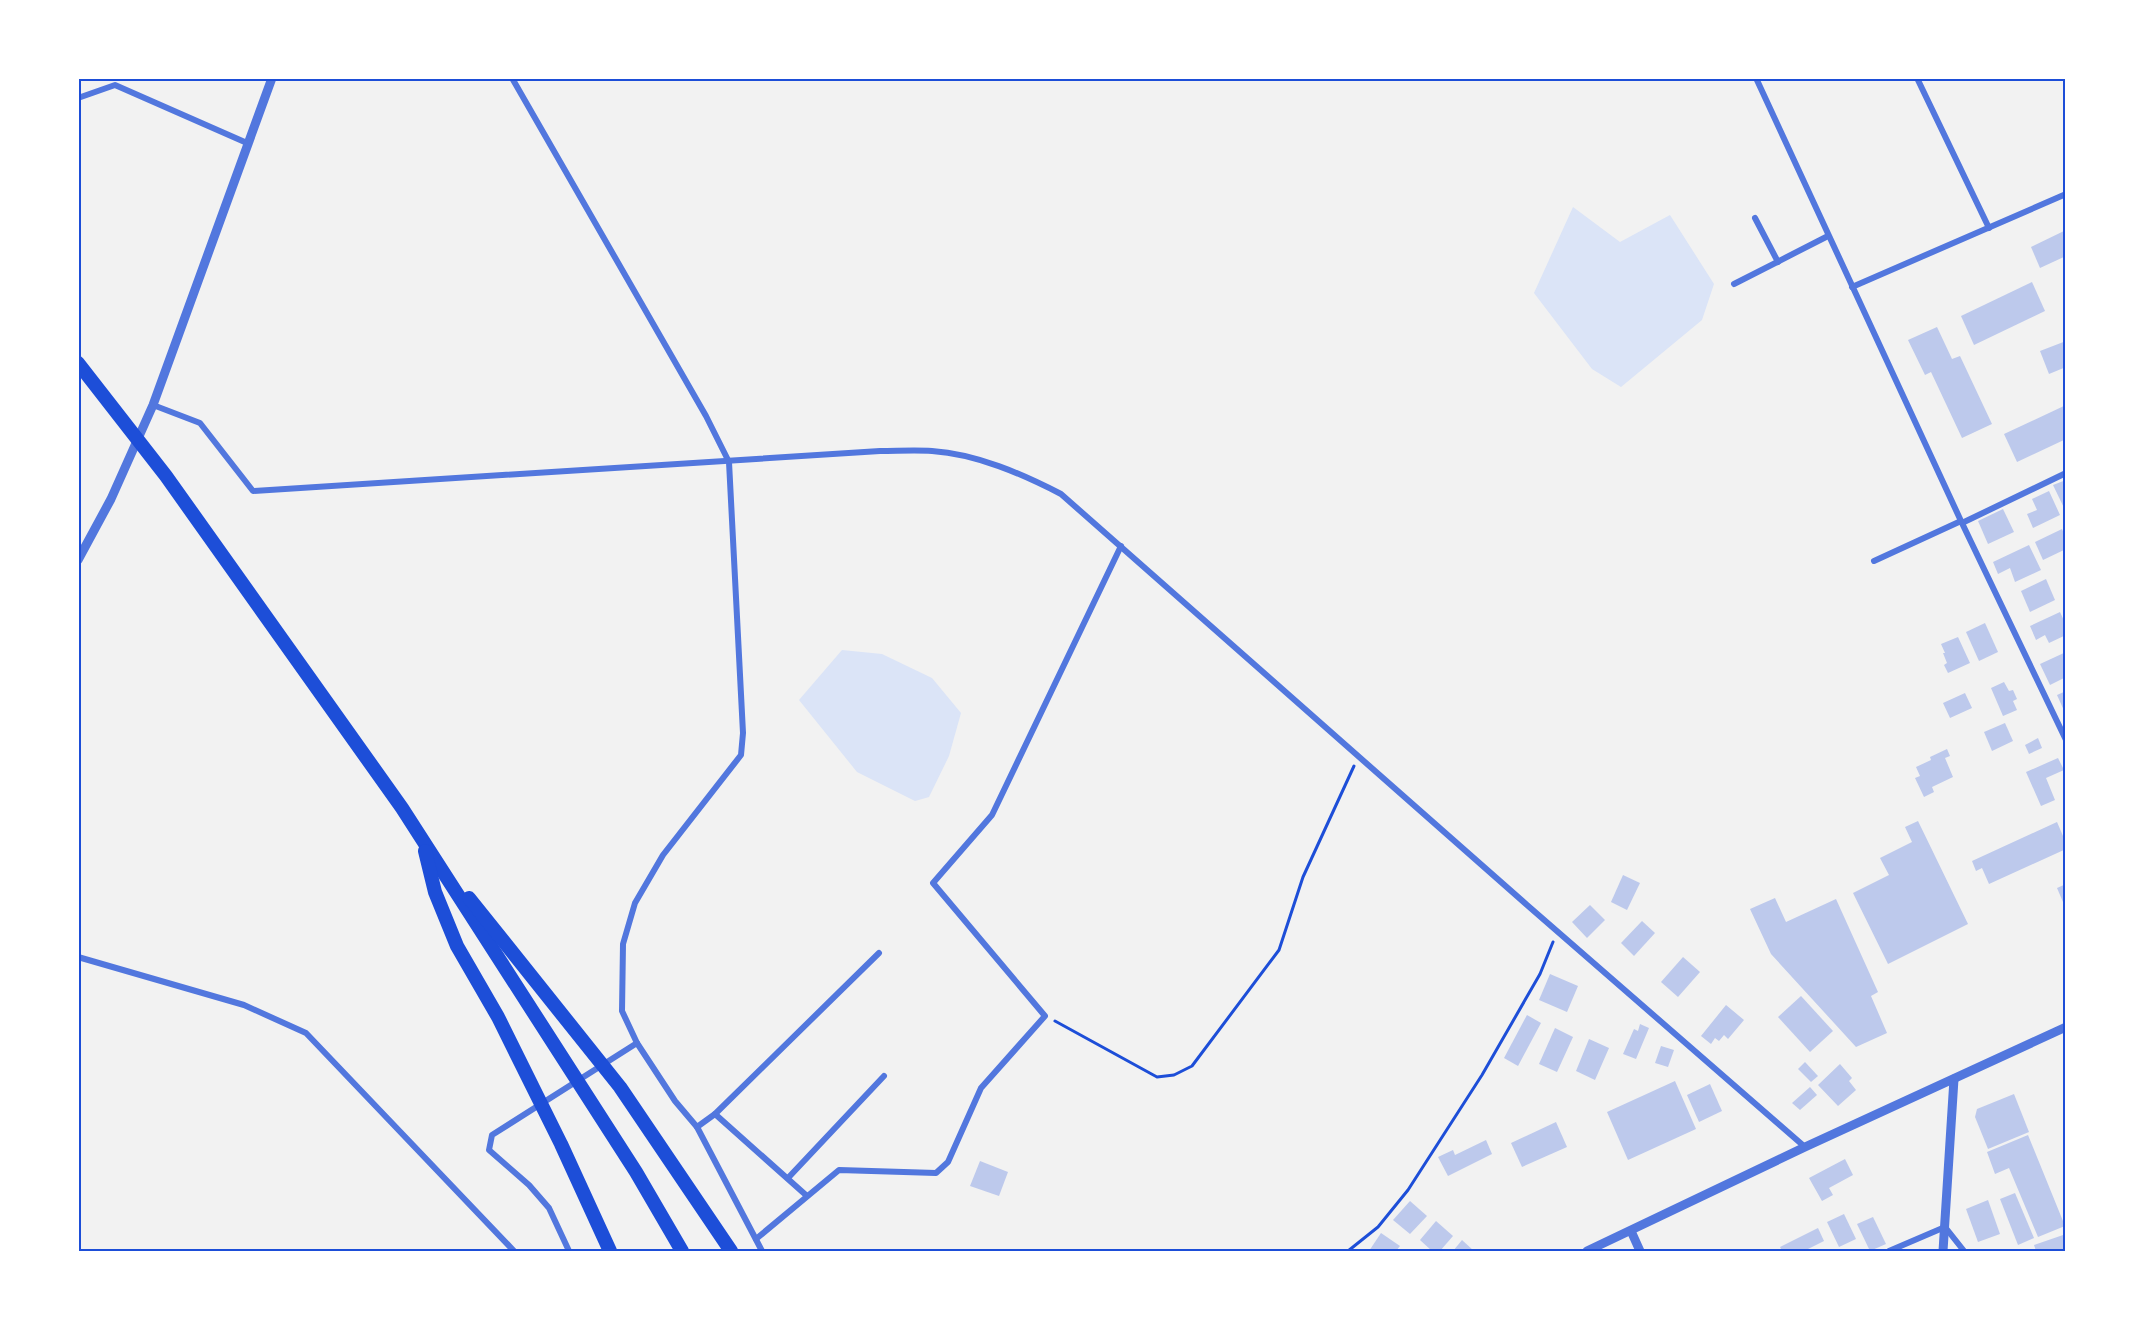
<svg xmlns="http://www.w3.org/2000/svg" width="2144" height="1329" viewBox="0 0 2144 1329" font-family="Poppins,sans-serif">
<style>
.green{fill:#dbe4f7}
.building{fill:#bdc9ec}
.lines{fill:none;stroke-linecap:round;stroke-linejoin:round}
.path{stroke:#1d4ed8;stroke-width:3}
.minor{stroke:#5277de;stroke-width:6}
.tertiary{stroke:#5277de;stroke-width:9}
.motorway{stroke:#1d4ed8;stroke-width:14}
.neatline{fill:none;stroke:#1d4ed8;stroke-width:2}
</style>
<rect width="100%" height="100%" fill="#f2f2f2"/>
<g class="green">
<path d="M1573,207l47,35 50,-27 44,69 -12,36 -81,67 -29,-18 -58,-76z"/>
<path d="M842,650l40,4 50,24 29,35 -12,43 -20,41 -14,4 -58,-29 -58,-72z"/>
</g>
<g class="building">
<path d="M2066,230v26l-26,12 -9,-21z"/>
<path d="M2032,282l13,29 -71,34 -13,-29z"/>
<path d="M1937,327l15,32 8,-3 32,68 -30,14 -31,-66 -6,3 -17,-35z"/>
<path d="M2066,341v26l-17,7 -9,-23z"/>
<path d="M2066,405v34l-49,23 -13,-28z"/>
<path d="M2066,480v32l-13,-27z"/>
<path d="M2049,491l11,24 -27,13 -6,-14 10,-4 -5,-11z"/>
<path d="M2003,509l11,23 -26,12 -10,-23z"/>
<path d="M2062,529l4,9v11l-23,11 -8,-18z"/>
<path d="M2029,545l12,25 -26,12 -5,-14 -12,6 -5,-12z"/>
<path d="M2046,579l9,21 -25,12 -9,-21z"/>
<path d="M2060,612l6,13v10l-17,8 -4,-8 -9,5 -6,-14z"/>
<path d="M1985,623l13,29 -19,9 -13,-29z"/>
<path d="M1958,637l12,26 -22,10 -4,-8 3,-2 -4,-10h2l-4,-9z"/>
<path d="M2066,652v25l-16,8 -10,-21z"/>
<path d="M2004,682l5,9 4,-1 4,9 -4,2 4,9 -14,6 -12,-28z"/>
<path d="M2066,691v24l-9,-20z"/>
<path d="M1965,693l7,15 -22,10 -7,-15z"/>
<path d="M2005,723l8,18 -21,10 -8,-19z"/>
<path d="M2038,738l4,10 -13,6 -4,-9z"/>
<path d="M1947,749l3,7 -5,2 8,19 -21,10 2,5 -10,5 -9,-19 5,-2 -4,-9 15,-7 -1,-3z"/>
<path d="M2058,758l6,12 -18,8 9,22 -14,6 -15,-34z"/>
<path d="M1918,821l50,103 -80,40 -35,-71 36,-18 -9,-17 32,-16 -7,-15z"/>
<path d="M2057,822l9,21v6l-77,35 -7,-16 -6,3 -4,-10z"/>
<path d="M1623,875l17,8 -13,27 -16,-8z"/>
<path d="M2066,884v25l-9,-21z"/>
<path d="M1775,898l11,24 50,-23 42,93 -7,4 16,37 -31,14 -85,-93 -21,-45z"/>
<path d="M1590,905l15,15 -18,18 -15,-16z"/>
<path d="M1642,921l13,12 -21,23 -13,-13z"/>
<path d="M1683,957l17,15 -22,25 -17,-15z"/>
<path d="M1550,974l28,12 -11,26 -28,-12z"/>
<path d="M1801,996l32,35 -23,21 -32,-35z"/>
<path d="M1726,1005l18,15 -16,19 -4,-4 -5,6 -4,-3 -4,6 -10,-8z"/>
<path d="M1527,1015l14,8 -23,43 -14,-8z"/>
<path d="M1640,1024l9,4 -13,31 -13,-5 11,-25 4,2z"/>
<path d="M1555,1028l18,9 -16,35 -18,-8z"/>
<path d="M1589,1039l20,9 -14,32 -19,-9z"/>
<path d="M1661,1046l13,4 -6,17 -13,-4z"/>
<path d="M1805,1062l13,14 -7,6 -13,-13z"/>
<path d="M1840,1064l12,14 -3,3 7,9 -18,16 -20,-21z"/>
<path d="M1675,1081l21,48 -68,31 -21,-48z"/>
<path d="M1710,1084l12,27 -23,11 -12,-27z"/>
<path d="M1810,1087l7,8 -17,15 -8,-7z"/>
<path d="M2014,1094l15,38 -41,17 -13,-32 2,-8z"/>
<path d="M1556,1122l11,25 -45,20 -11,-24z"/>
<path d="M2028,1135l37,91 -27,11 -29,-69 -14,6 -8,-22z"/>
<path d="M1486,1140l6,14 -44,22 -10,-19 15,-7 2,5z"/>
<path d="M1845,1159l8,16 -24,13 4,7 -11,6 -13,-23z"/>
<path d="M980,1161l28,11 -9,24 -29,-10z"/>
<path d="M2015,1193l19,45 -16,7 -18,-46z"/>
<path d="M1988,1200l12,34 -22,8 -12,-33z"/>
<path d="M1410,1201l17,15 -17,18 -17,-14z"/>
<path d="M1844,1214l12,25 -17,8 -12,-25z"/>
<path d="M1873,1217l13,27 -16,7 -13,-27z"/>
<path d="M1436,1221l17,15 -13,15h-8l-12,-11z"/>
<path d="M1818,1228l6,13 -20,10h-22l-2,-4z"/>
<path d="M1381,1233l19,13 -4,5h-27z"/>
<path d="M2066,1234v14l-10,3h-20l-2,-6z"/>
<path d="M1462,1240l12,11h-21z"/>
</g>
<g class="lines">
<g class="path">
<path d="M1055,1021l102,56 17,-2 18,-9 87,-116 24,-73 51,-111"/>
<path d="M1348,1251l30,-24 30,-37 74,-115 58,-101 13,-32"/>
</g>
<g class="minor">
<path d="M512,78l194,338 23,46 14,271 -2,22 -78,100 -28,48 -12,41 -1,67 15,32 38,58 22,26 18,-13 92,82"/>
<path d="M1756,78l205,443 105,219"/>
<path d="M1917,78l72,150"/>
<path d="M78,98l37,-13 132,58"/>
<path d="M1755,218l23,44"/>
<path d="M1734,284l94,-48"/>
<path d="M1852,287l214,-93"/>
<path d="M153,405l47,18 53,68 627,-40c17,0 35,-1 52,0 45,3 90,23 129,43l466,411 278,242"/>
<path d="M1962,523l104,-50"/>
<path d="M1874,561l87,-40"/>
<path d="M78,957l166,48 62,28 208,218"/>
<path d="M715,1114l164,-161"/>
<path d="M697,1127l65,124"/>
<path d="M788,1178l96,-102"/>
<path d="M756,1239l83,-69 97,3 12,-11 33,-74 64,-72 -112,-133 59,-68 129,-269"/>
<path d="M569,1251l-20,-43 -20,-23 -40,-35 3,-15 145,-92"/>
<path d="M1889,1251l56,-24 19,24"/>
</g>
<g class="tertiary">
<path d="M78,560l33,-61 42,-94 119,-327"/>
<path d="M1631,1231l9,20"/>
<path d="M1587,1251l218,-104 261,-120"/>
<path d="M1943,1251l11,-172"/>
</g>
<g class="motorway">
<path d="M78,363l88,113 236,332 234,364 46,79"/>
<path d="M425,851l10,41 22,54 41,71 63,127 49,107"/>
<path d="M469,898l151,189 111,164"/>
</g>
</g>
<rect width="2144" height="1329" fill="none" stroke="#ffffff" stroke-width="159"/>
<rect x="80" y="80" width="1984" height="1170" class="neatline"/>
</svg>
